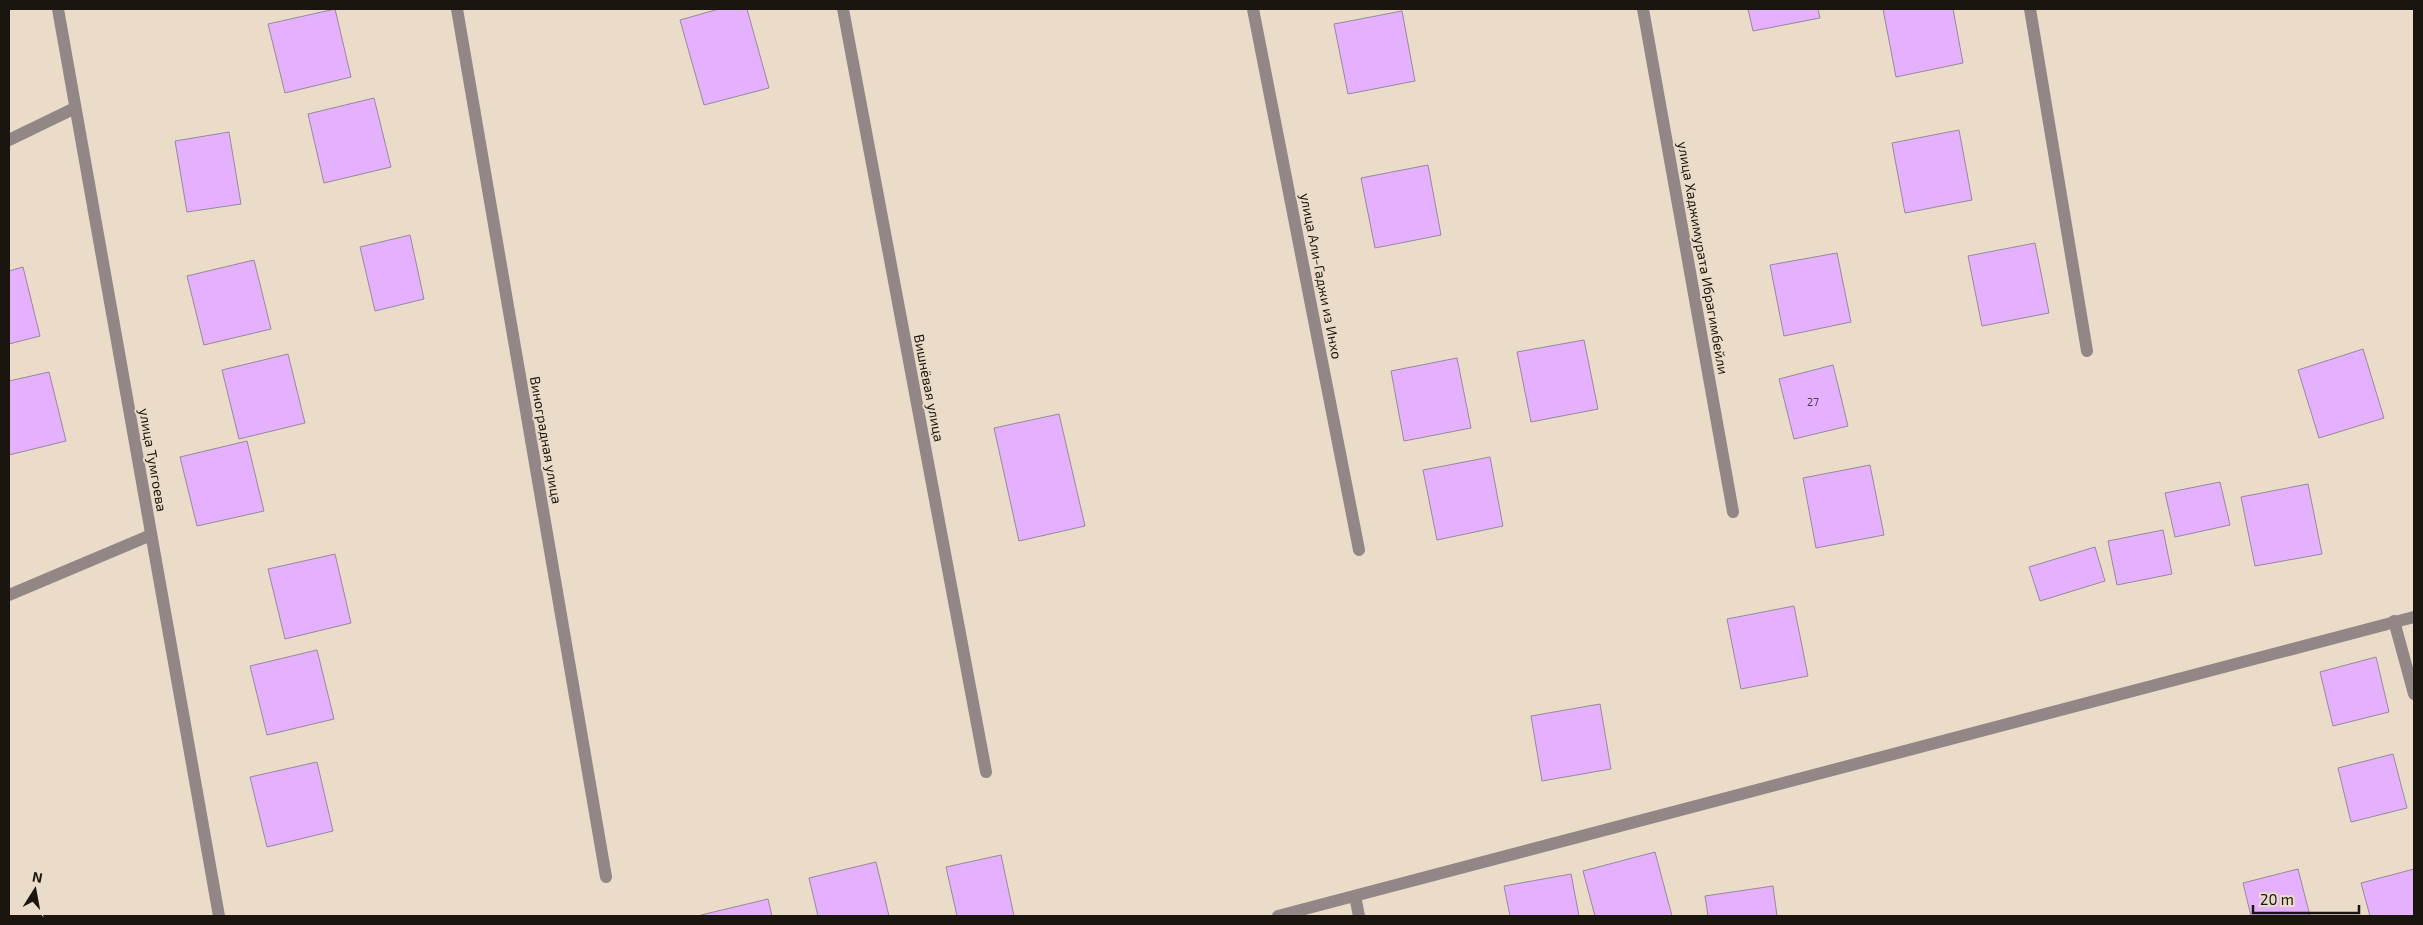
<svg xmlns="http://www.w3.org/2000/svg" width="2423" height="925" viewBox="0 0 2423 925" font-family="'Exo 2',sans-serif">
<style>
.building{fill:#e5b1fe;stroke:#95899c}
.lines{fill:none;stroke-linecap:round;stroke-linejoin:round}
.service{stroke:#928687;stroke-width:12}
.minor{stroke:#928687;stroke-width:12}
.labels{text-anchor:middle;stroke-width:4;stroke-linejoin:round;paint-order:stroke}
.number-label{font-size:11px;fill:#4d3c4a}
.street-label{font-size:14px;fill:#1a150e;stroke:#eadcc9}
</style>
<rect width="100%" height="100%" fill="#eadcc9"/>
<g class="building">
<path d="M335,9l16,68 -66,16 -17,-69z"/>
<path d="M719,9h28l22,79 -65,17 -24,-85z"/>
<path d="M1748,9h70l2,9 -67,13z"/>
<path d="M1883,9h70l10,54 -67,14z"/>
<path d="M1402,11l13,70 -67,13 -14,-70z"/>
<path d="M374,98l17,69 -67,16 -16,-69z"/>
<path d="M1959,130l13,70 -67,13 -13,-70z"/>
<path d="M229,132l12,72 -54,8 -12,-71z"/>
<path d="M1428,165l13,70 -66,13 -14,-70z"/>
<path d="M410,235l14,64 -49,12 -15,-64z"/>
<path d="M2035,243l14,70 -67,13 -14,-70z"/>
<path d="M1837,253l14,69 -67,14 -14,-71z"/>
<path d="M254,260l17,69 -67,16 -17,-69z"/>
<path d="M23,267l17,69 -31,8v-73z"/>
<path d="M1584,340l14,69 -67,13 -14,-70z"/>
<path d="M2363,349l21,69 -65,20 -21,-68z"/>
<path d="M288,354l17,69 -66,16 -17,-69z"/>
<path d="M1457,358l14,70 -67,13 -13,-70z"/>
<path d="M1833,365l15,61 -54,13 -15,-60z"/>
<path d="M49,372l17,69 -57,14v-74z"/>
<path d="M1059,414l26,112 -66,15 -25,-113z"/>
<path d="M247,441l17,70 -67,15 -17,-69z"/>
<path d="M1490,457l13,69 -66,14 -14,-70z"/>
<path d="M1870,465l14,70 -68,13 -13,-70z"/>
<path d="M2220,482l10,43 -55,12 -10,-44z"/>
<path d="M2308,484l14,70 -67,12 -14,-69z"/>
<path d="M2163,530l9,44 -55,11 -9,-44z"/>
<path d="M2095,547l10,34 -65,20 -11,-34z"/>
<path d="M335,554l16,69 -66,16 -17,-70z"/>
<path d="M1794,606l14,70 -67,13 -14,-70z"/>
<path d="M317,650l17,69 -67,16 -17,-69z"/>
<path d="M2376,657l13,55 -56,14 -13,-54z"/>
<path d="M1600,704l11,65 -69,12 -11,-65z"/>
<path d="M2393,754l14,54 -56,14 -13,-54z"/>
<path d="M317,762l16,69 -66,16 -17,-70z"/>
<path d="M1655,852l17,64h-77l-12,-45z"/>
<path d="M1001,855l13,61h-57l-11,-49z"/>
<path d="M876,862l13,54h-71l-9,-38z"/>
<path d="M2298,869l12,47h-59l-8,-33z"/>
<path d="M2414,869v47h-44l-9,-33z"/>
<path d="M1571,874l8,42h-69l-6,-30z"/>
<path d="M1773,886l4,30h-69l-3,-20z"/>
<path d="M768,899l4,17h-71v-1z"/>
</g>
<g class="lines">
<path class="service" d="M2394,621l20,73"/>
<g class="minor">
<path d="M58,9l161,907"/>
<path d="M457,9l149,868"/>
<path d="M843,9l143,763"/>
<path d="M1253,9l106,541"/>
<path d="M1643,9l90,503"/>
<path d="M2030,9l57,342"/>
<path d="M9,140l66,-32"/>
<path d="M9,595l142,-60"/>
<path d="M1355,896l4,20"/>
<path d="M1278,916l1136,-299"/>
</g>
</g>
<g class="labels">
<g class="number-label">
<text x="1813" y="406">27</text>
</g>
<g class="street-label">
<text transform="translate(1703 258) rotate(80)" y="5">улица Хаджимурата Ибрагимбейли</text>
<text transform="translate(1321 276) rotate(79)" y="5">улица Али-Гаджи из Инхо</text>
<text transform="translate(929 388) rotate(79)" y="5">Вишнёвая улица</text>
<text transform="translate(546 440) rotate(80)" y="5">Виноградная улица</text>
<text transform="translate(153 460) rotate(80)" y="5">улица Тумгоева</text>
</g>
</g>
<rect width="2423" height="925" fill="none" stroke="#1a150e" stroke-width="20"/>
<g transform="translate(35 890) rotate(11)" stroke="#eadcc9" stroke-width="4" paint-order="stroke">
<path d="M0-4L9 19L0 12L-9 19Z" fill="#1a150e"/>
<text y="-8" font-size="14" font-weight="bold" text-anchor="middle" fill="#1a150e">N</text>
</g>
<path d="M2253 905v8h106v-8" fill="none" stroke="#1a150e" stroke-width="2.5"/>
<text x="2260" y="905" font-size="15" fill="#1a150e" stroke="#eadcc9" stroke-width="4" paint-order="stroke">20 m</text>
</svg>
